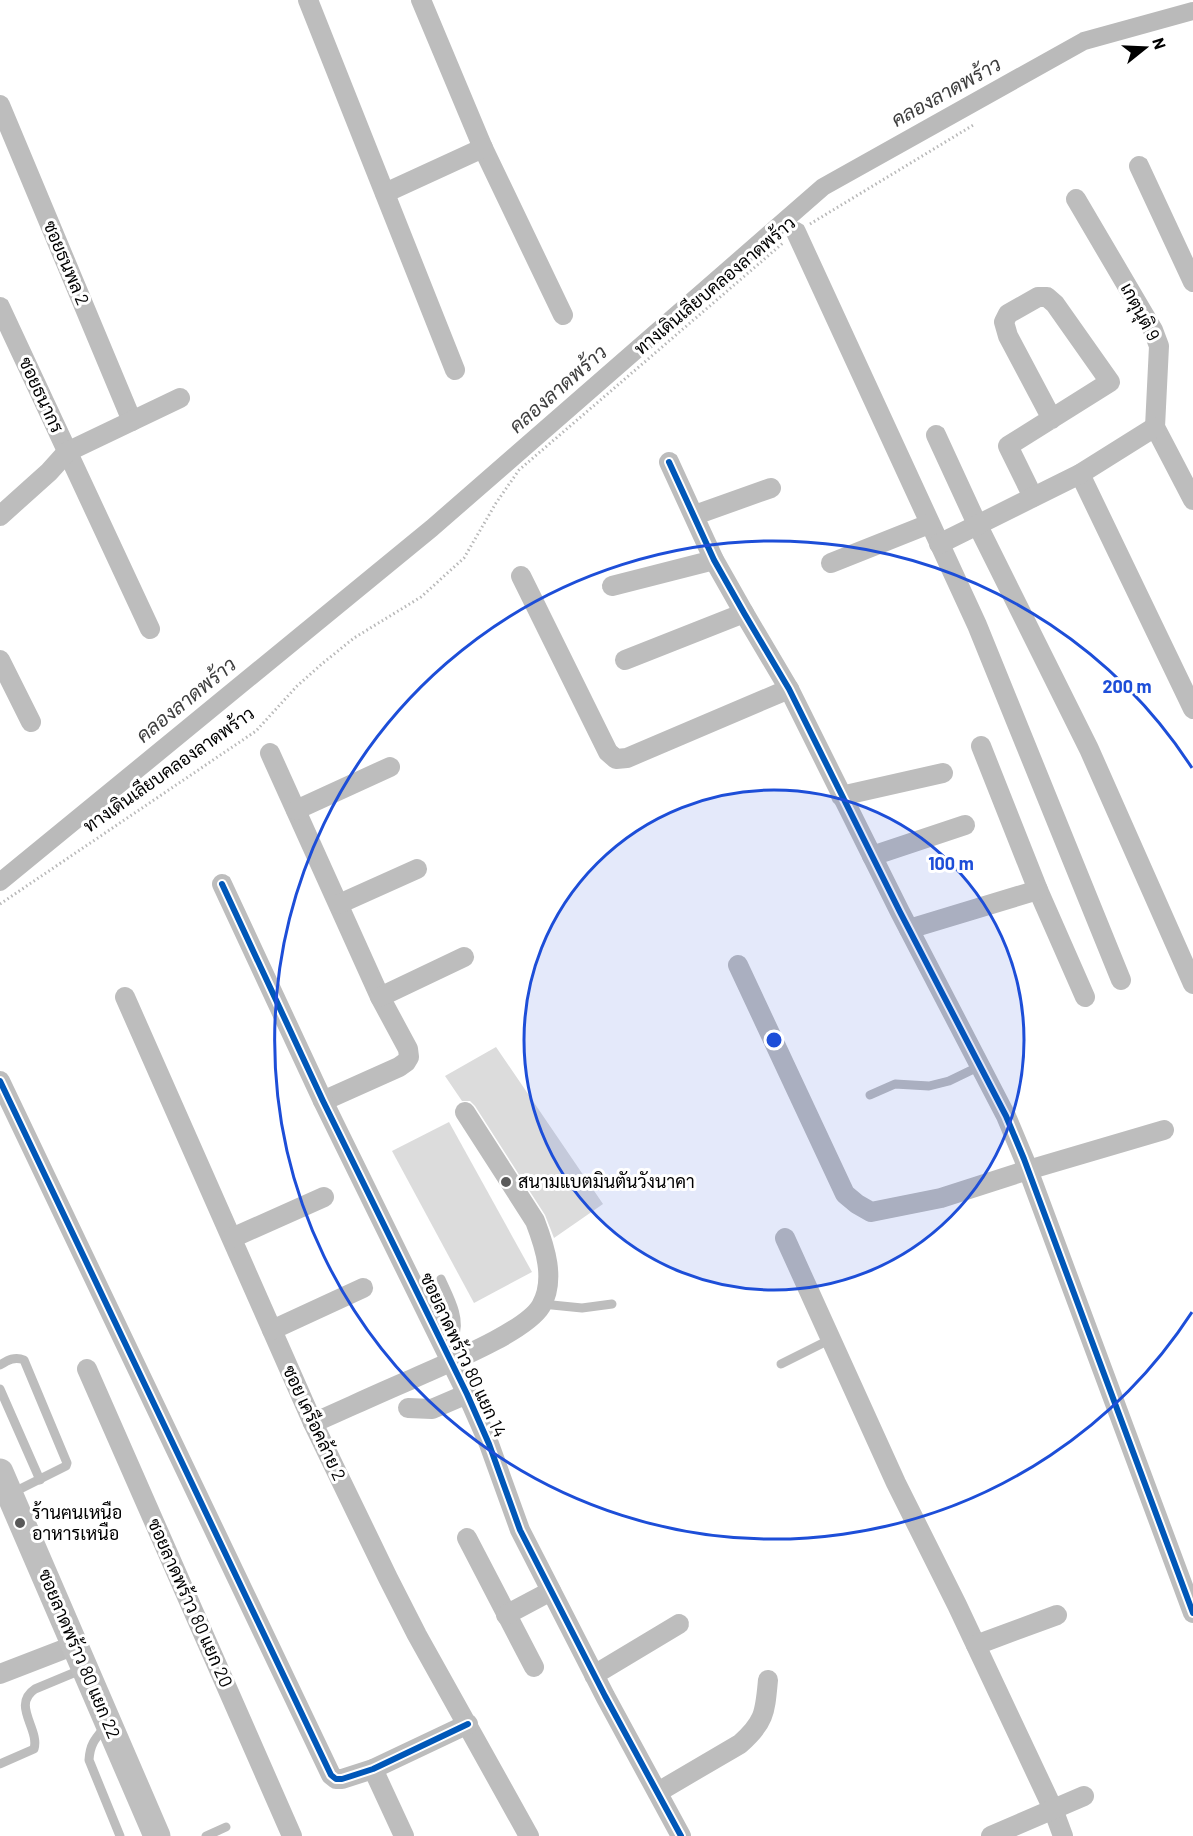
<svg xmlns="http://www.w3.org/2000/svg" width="1193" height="1836" viewBox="0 0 1193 1836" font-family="Barlow,Sarabun,sans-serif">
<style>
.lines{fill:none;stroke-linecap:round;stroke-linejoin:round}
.canal{stroke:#bababa;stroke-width:18}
.building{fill:#dcdcdc}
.path{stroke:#b8b8b8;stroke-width:3;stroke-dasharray:1.5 3;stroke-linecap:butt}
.lane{stroke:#bdbdbd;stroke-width:9}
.street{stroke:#bdbdbd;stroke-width:20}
.secondary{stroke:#bfbfbf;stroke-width:27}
.cycleway-casing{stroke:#fff;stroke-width:10}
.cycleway{stroke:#0057b8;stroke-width:6}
.ring{fill:none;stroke:#1d4ed8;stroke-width:3}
.poi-dot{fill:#595959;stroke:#fff;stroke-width:2}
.labels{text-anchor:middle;stroke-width:6;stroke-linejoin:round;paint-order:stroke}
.street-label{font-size:18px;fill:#000;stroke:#fff}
.poi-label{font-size:18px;fill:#000;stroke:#fff;text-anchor:start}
.water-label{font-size:20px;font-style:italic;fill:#3e3e3e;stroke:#fff}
.centre{fill:#1d4ed8;stroke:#fff;stroke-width:3}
.ring-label{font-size:18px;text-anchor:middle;font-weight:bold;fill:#1d4ed8;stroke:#fff;stroke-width:6;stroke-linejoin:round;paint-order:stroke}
</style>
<rect width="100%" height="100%" fill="#fff"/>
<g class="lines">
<path class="canal" d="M0,882l432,-354 391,-341 261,-146 109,-30"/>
</g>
<g class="building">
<path d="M496,1047l107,157 -49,34 -9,-23 -70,-109 -5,-5h-8l-17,-25z"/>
<path d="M449,1122l83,150 -58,31 -82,-152z"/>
</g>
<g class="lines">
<g class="path">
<path d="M810,224l165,-100"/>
<path d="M0,904l256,-173 41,-45 26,-23 31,-25 67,-41 43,-39 32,-55 23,-33 264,-227"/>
</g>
<g class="lane">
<path d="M870,1095l25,-11 34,2 20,-5 31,-15"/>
<path d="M441,1279c7,16 21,40 13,57 -3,4 -7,8 -9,11"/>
<path d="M542,1304l40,4 30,-4"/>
<path d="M781,1364l50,-25"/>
<path d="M0,1365c8,-5 15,-9 24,-5l43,103 -1,3 -54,27"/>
<path d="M0,1389l40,91"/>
<path d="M105,1727c-10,12 -15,17 -16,33l31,76"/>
<path d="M0,1764l34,-15c6,-20 -23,-44 1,-60l48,-20"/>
<path d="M206,1836l20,-9"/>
</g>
<g class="street">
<path d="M308,0l147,370"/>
<path d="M421,0l62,148 80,167"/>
<path d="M0,105l132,316"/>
<path d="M1139,166l54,116"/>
<path d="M385,193l98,-45"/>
<path d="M1076,199l77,131 6,16 -4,81 38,73"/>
<path d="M796,232l181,393 144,355"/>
<path d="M0,307l150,322"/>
<path d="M936,435l41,89 112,225 104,235"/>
<path d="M669,462l45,98 30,53 45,76 111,223 106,204 18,43 169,454"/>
<path d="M1080,474l113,235"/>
<path d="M1033,497l-25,-51 102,-64 -55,-78 -8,-7h-9l-30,17 -4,8 4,14 44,83"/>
<path d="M695,515l76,-27"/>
<path d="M0,516l49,-44 18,-20 113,-54"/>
<path d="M939,544l141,-70 75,-47"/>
<path d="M831,563l98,-39"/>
<path d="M521,576l87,176 8,7 11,-1 162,-69"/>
<path d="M612,586l102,-26"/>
<path d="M0,660l31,62"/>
<path d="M625,660l119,-47"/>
<path d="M981,746l57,144 47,107"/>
<path d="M270,753l110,244 28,52 1,8 -3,5 -7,5 -76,34"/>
<path d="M841,796l102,-23"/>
<path d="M296,810l94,-43"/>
<path d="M872,856l93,-31"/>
<path d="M222,884l101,217 144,293 22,50 31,86 85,166 76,140"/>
<path d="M339,904l78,-35"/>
<path d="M909,929l129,-39"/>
<path d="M738,965l107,229 12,10 14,8 70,-14 87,-28 136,-40"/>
<path d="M125,997l188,426 75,155 29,57 112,201"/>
<path d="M380,997l84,-40"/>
<path d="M0,1081l331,694 5,4h6l31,-10 95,-45"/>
<path d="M232,1238l92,-41"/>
<path d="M785,1238l111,245 61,122 96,204 10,27"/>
<path d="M272,1330l91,-42"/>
<path d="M87,1369l205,467"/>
<path d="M408,1408l24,1 35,-15"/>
<path d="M313,1423c32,-14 64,-29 97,-43 30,-14 115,-47 131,-74 15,-26 4,-59 -6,-85l-70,-109"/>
<path d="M467,1538l67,129"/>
<path d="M506,1615l45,-24"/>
<path d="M976,1645l81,-30"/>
<path d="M0,1674l75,-29"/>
<path d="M594,1675l85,-51"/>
<path d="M373,1769l31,67"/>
<path d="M658,1792l82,-48c25,-22 25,-32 28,-64"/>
<path d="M991,1836l93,-40"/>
</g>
<path class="secondary" d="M0,1472l157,364"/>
<defs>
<g id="cycleway">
<path d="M669,462l45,98 30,53 45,76 111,223 106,204 18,43 169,454"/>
<path d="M222,884l101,217 144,293 22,50 31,86 85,166 76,140"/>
<path d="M0,1081l331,694 5,4h6l31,-10 95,-45"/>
</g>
</defs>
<use href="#cycleway" class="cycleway-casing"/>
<use href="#cycleway" class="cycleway"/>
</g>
<circle cx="774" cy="1040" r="250" fill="#1d4ed8" fill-opacity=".12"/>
<g class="ring">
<circle cx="774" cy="1040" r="250"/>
<path d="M1192 1312A499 499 0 1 1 1192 768"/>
</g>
<g class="poi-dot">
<circle cx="506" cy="1182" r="6"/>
<circle cx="20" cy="1523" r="6"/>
</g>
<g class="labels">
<g class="street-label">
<text transform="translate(66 263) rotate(67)" y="6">ซอยธนพล 2</text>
<text transform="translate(715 286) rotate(-40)" y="6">ทางเดินเลียบคลองลาดพร้าว</text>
<text transform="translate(1140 312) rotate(62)" y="6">เกตุนุติ 9</text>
<text transform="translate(41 395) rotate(65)" y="6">ซอยธนากร</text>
<text transform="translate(169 770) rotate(-35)" y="6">ทางเดินเลียบคลองลาดพร้าว</text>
<text transform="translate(463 1355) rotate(65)" y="6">ซอยลาดพร้าว 80 แยก 14</text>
<text transform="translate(314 1423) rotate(65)" y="6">ซอย เครือคล้าย 2</text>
<text transform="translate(190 1603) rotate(66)" y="6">ซอยลาดพร้าว 80 แยก 20</text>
<text transform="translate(79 1654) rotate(67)" y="6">ซอยลาดพร้าว 80 แยก 22</text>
</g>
<g class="poi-label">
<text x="518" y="1188">สนามแบตมินตันวังนาคา</text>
<text x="32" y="1519">ร้านฅนเหนือ<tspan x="32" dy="21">อาหารเหนือ</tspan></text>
</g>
<g class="water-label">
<text transform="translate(946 92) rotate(-29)" y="7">คลองลาดพร้าว</text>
<text transform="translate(558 389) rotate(-41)" y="7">คลองลาดพร้าว</text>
<text transform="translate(186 700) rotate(-39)" y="7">คลองลาดพร้าว</text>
</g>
</g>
<circle cx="774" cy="1040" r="9" class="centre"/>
<g class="ring-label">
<text x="1127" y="693">200 m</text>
<text x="951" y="870">100 m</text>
</g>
<g transform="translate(1145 48) rotate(72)" stroke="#ffffff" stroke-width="4.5" paint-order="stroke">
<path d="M0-4.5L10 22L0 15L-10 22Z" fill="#000000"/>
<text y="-9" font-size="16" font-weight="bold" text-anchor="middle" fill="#000000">N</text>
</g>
</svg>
